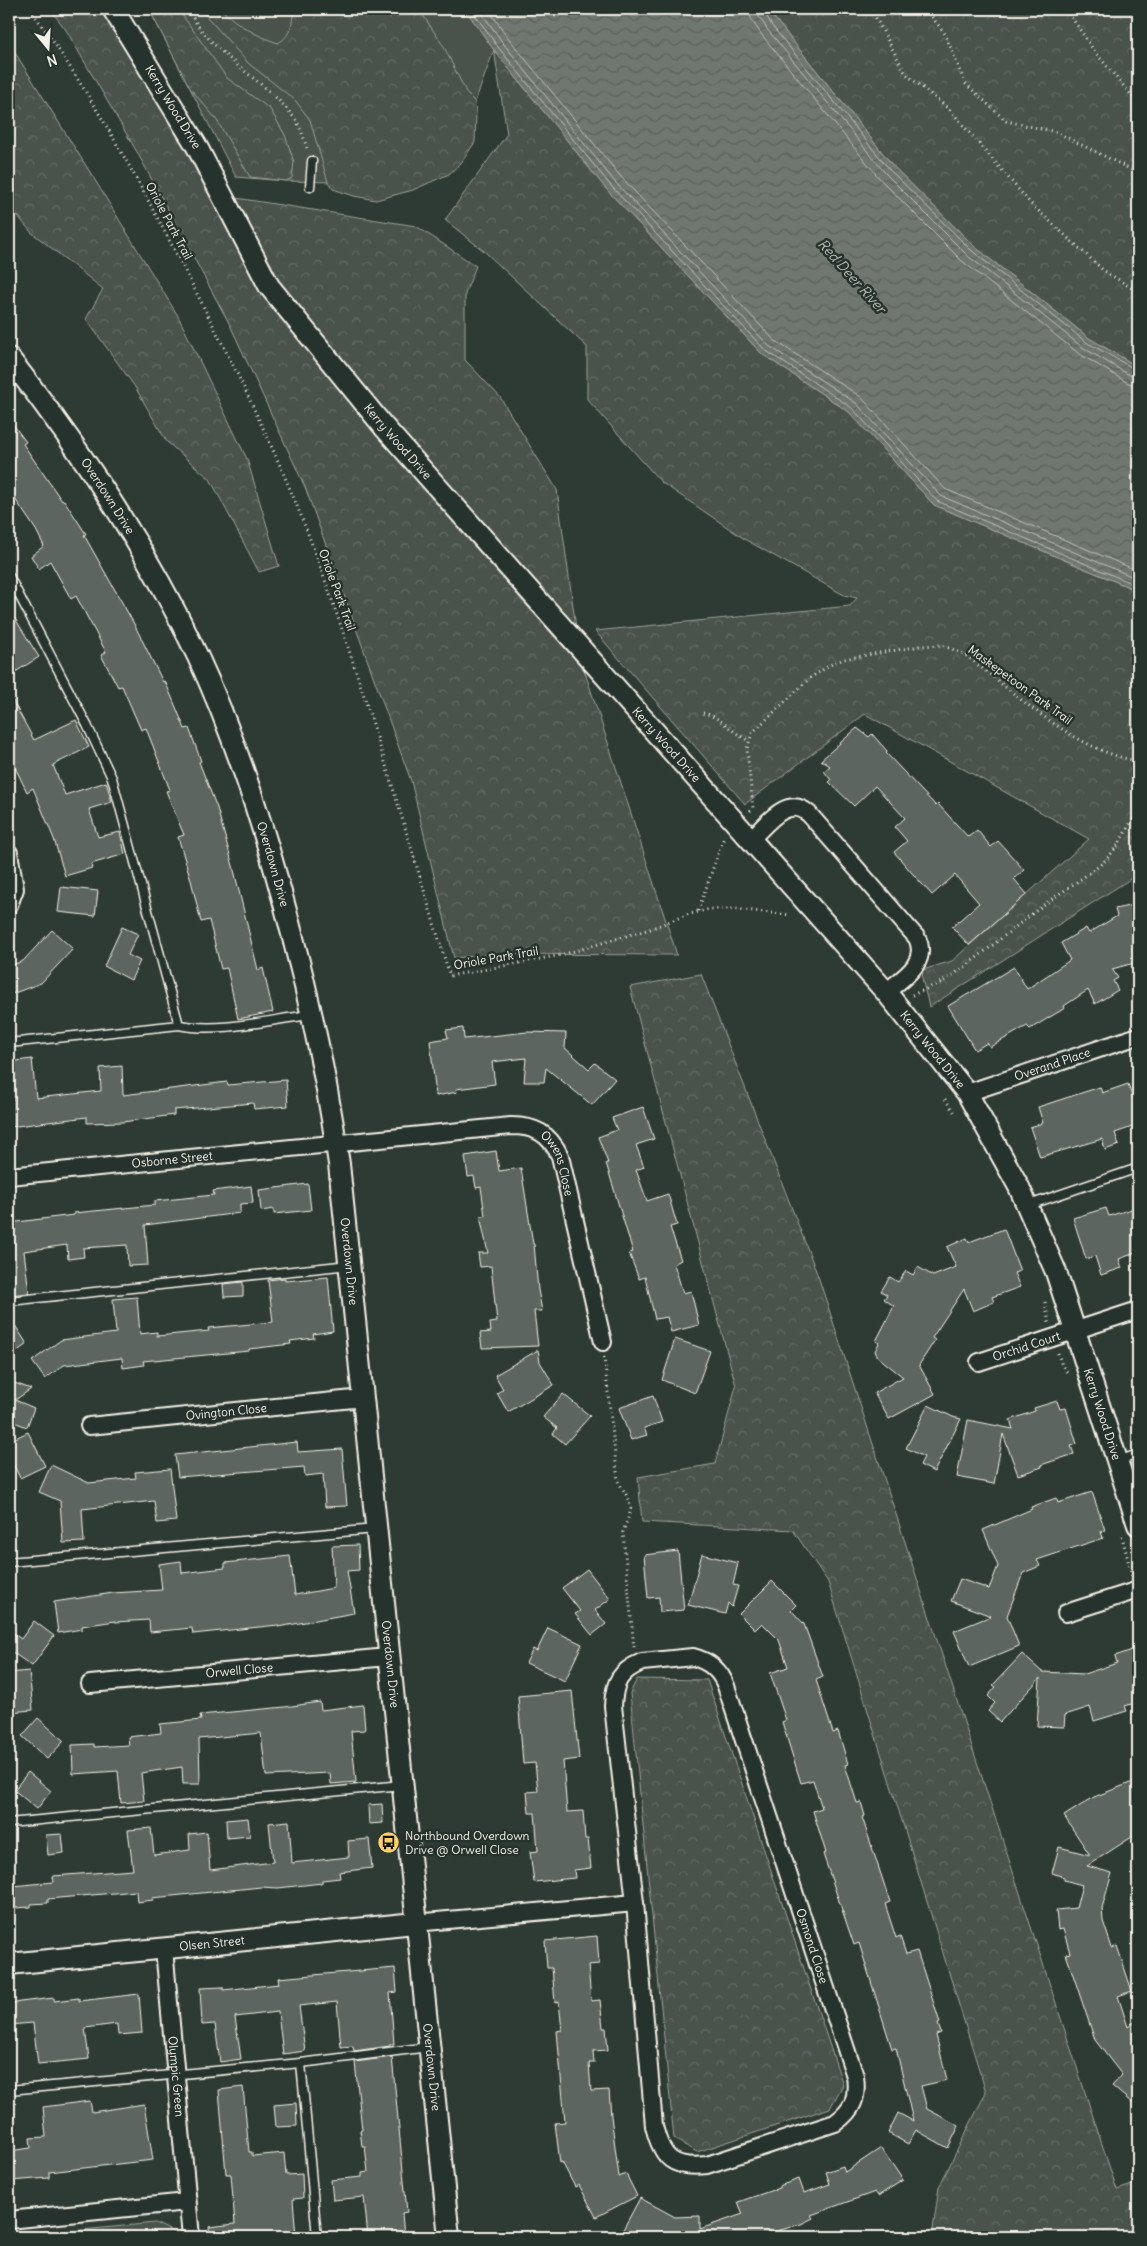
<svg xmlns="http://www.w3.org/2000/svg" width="1147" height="2246" viewBox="0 0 1147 2246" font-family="Delius,sans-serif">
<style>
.grass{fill:#48524c;stroke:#9ea29a}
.forest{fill:url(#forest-crowns);stroke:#9ea29a}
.water{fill:url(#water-waves);stroke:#a4a8a0}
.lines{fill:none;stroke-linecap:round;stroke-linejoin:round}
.shore{stroke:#bfc0b8;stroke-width:1}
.building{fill:#5c655e;stroke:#f4f1e8}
.service-casing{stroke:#f4f1e8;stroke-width:11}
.minor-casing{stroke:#f4f1e8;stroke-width:20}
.tertiary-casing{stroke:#f4f1e8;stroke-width:24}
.path{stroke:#f4f1e8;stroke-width:3;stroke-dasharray:1 4;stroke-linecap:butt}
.service{stroke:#26332d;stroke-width:8}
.minor{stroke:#26332d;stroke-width:16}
.tertiary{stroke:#26332d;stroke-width:20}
.labels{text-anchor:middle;stroke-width:5;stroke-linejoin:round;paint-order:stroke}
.street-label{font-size:12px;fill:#f4f1e8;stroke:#26332d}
.poi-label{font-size:12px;fill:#f4f1e8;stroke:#26332d;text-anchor:start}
.water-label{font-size:14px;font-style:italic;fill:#b8bab2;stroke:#26332d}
</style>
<defs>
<pattern id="forest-crowns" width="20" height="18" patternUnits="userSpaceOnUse" patternTransform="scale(1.25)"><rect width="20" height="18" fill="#48524c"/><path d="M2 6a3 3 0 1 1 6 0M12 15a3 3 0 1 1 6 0" fill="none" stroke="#636b66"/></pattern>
<pattern id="water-waves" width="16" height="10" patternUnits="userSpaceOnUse" patternTransform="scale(1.25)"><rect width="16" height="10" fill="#6f7770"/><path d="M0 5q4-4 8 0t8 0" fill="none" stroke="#5c605b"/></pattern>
</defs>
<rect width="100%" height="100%" fill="#2e3b34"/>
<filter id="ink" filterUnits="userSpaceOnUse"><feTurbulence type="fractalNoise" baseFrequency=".02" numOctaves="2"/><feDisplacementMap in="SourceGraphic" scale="10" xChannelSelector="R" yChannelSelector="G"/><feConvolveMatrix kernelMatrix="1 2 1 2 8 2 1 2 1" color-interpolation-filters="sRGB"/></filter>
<g filter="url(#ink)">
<path class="grass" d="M149,9h316l29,41 -30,82 -79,51 -99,-2 -50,-4z"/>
<g class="forest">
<path d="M50,9h63l110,187 193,30 60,40 -11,28v66l35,37 57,93 23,167 97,298 -179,-1 -44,4 -43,-177 -106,-294 -75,-162 -93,-173 -71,-122z"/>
<path d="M149,9h29l49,69 43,31 15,26 9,27 -2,16 -6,3 -36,-4 -34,-58 -26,-31z"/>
<path d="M200,9h21c16,16 36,27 57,34 13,-7 15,-20 15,-34h126l25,38 23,47 8,8 1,9 -1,31 -14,21 -12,11 -36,16 -37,10 -22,-4 -21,-7 -5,-7 -18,-62 -15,-20 -47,-37z"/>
<path d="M767,9h371v358l-49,-29 -114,-91 -81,-80z"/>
<path d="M9,43l84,134 85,139 69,143 32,107 -20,6 -49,-93 -43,-37 -32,-55 -49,-68 17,-30 -72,-57 -22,-27z"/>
<path d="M494,50l113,140 155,164 87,58 85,93 204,86v283l-209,133 -7,-29 1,-8 29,-9 137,-122 -224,-125 -120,90 -150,-173 255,-25 7,-8 -13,-3 -98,-55 -85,-58 -74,-83v-52l-103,-96 -39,-31 62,-86z"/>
<path d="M701,974l117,302 299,914 21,-7v54h-206l7,-50 47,-95 -158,-510 -35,-52 -151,-8 -4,-45 77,-13 21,-78 -106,-399z"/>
<path d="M637,1679l70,1 136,405 -13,23 -133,44 -23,-13 -44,-446z"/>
<path d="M155,2223l25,12v2h-171z"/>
</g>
<path class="water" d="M465,9h302l127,158 81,80 114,91 49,29v224l-204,-86 -85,-93 -87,-58 -155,-164 -113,-140z"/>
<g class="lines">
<g class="shore">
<path d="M471,9l27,38 113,139 154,164 87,58 85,93 201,85"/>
<path d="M479,9l24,34 112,139 154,164 87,57 85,93 197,83"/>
<path d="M488,9l21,30 112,138 153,163 87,57 84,92 193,82"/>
<path d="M749,9l2,10 10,15 119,145 82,82 116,92 50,30 10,2"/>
<path d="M757,9l1,6 9,14 119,145 81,81 115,92 49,29 7,1"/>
<path d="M763,9l9,17 118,144 81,80 115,92 52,29"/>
</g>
</g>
<g class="building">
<path d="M9,419l17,23 -3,2 39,57 2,-1 22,34 -2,1 49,87 30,60 2,-1 20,48 4,-1 12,33 -2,1 18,46 16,58 25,104 5,-2 10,44 -35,7 -11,-51 -6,1 -12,-49 -8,2 -10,-42 -13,-43 6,-2 -18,-44 4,-1 -24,-62 -5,2 -19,-44 -4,1 -17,-32 5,-3 -30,-56 -5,3 -21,-38 -11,8 -8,-13 13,-10 -8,-16 -27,-40z"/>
<path d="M9,609l30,48 -30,19z"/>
<path d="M9,694l25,46 42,-20 13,27 -36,18 12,30 41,-13 6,20 -23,7 9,28 22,-5 5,22 -34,10 1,4 -27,8 -11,-37 -21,-51 -6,4 -18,-37z"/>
<path d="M857,728l12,9 3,-3 15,17 -1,2 50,53 2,-2 30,33 9,-7 14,17 7,-6 26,29 -10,9 13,15 -58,51 -17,-18 27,-24 -24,-28 -23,20 -20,-22 -18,-21 13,-11 -12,-14 10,-9 -30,-32 -21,20 -25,-24 2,-2 -7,-9 6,-5 -9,-6z"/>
<path d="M61,887l37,4 -3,25 -37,-4z"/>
<path d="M1138,904v58l-26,7 6,9 -5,3 5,9 -23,14 -7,-14 -24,16 1,2 -35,21 -3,-3 -37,21 -3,-4 -12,7 -27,-44 66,-39 13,22 43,-29 -9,-17 25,-15 3,5 28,-17 -2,-7z"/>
<path d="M122,927l16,7 -10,21 12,6 -9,19 -27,-14z"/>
<path d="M52,930l21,19 -32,34 -32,12v-29l14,-5z"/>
<path d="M463,1028l1,11 63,-7 39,1 -1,15 24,21 6,-6 20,16 -23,26 -46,-37 -2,14h-20l2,-24 -34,4 3,22 -39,5 1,3 -21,4 -6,-55 18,-3 -2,-8z"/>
<path d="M32,1059l4,39 65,-7 -1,-23 22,-2 1,29 104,-13 1,3 58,-5 2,26 -34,3 -1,-6 -79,7v5l-52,7 -35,1v-6l-78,10v-27h4l-4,-38z"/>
<path d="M1128,1084l5,15 5,-1v27l-23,8 4,12 -14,5 -3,-11 -62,18 -10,-30 13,-4 -5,-16 62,-20 2,6z"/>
<path d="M643,1107l11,32 -18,6 8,22 -8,3 11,31 21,-7 9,31 -7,2 11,33 -7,4 9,29 8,-2 8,34 -28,7 -4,-15 -12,2 -10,-42 -6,2 -10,-26 4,-1 -27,-89h2l-10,-26 19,-7 -5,-12z"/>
<path d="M496,1151l3,20 22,-3 12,76h1l4,46 4,21h-8l4,35 -56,2 -2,-15 11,-1 -1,-9 7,-1 -6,-56 -11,1 -2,-14h10l-8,-37h5l-4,-29 -5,1 -2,-12 -6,1 -3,-21z"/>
<path d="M308,1184l3,26 -37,4v-5l-13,2 -2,-21z"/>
<path d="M251,1186l2,17 -13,1v9l-95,12 3,40 -20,1 -1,-21 -44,3 1,9 -16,2 -1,-14 -43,6 5,42 -20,2v-72l65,-8v-2l81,-8v-4l59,-6 -1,-4z"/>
<path d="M1138,1207v45l-19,7 3,9 -21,7 -6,-19 -9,3 -13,-41 33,-10 3,8z"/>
<path d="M1004,1229l16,42 -6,2 6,14 -28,10 2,5 -21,9 -9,-22 -32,49 3,2 -16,25 16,29 -46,25 -15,-26 29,-16 -25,-20 -3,-6 4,-8 -3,-2 18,-35 -10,-7 3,-4 -6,-4 9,-14 8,5 8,-11 7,4 5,-8 15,9 23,-9 -9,-20 20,-9 2,4z"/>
<path d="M328,1277l5,54 -20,3 1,4 -24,3 1,3 -42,5v2l-106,10 1,4 -21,3 -1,-10 -58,7 -19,14 -13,-18 29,-21 55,-7 -3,-34 24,-2 3,37 17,-2v4l52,-5 -1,-3 65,-6 -5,-42 17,-2v3z"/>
<path d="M243,1282v14l-19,1 -1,-13z"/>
<path d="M9,1316l18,28 -18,13z"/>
<path d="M675,1339l35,12 -15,42 -33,-13z"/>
<path d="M538,1350l2,12 14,23 -46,27 -11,-19 6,-4 -8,-14z"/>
<path d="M9,1381l22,8 -16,11 19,8 -7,19 -18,-7z"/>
<path d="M563,1394l27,22 -25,28 -12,-10 4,-6 -14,-11z"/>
<path d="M653,1396l9,26 -18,6 3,7 -16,5 -12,-32z"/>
<path d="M1057,1401l3,8 6,-1 11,36 -6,2 3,8 -33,11 1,2 -24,8 -15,-41 -9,50 -37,-7 11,-57 45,9 -3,-9 25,-9 -1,-3z"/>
<path d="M928,1405l25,12 8,2 -27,53 -14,-7 4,-8 -18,-9z"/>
<path d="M28,1432l17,34 -25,12 -11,-23v-14z"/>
<path d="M297,1442l1,10 44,-3 5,57 -22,1 -2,-33 -18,2 -1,-9 -126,10 -3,-22z"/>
<path d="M51,1465l38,18 47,-5 -1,-6 35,-3 6,52 -19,2 -3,-22 -72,8 2,33 -21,1 -3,-42 -21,-9z"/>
<path d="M1092,1492l13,38 -4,1 2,7 -66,22 3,6 -17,7 -16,43 12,30 -50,21 -15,-36 37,-15 -40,-15 9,-22 29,10 9,-23 -15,-36 49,-21 -1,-2 25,-9 2,5z"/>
<path d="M358,1545l1,25 -12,1 7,42 -76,14v-2l-85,9 -1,-6 -42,4 -1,-12 -34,2v-1l-33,5v3l-24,4 -4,-31 59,-9 49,-3 -3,-26 22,-3 1,12 43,-5v-5l65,-7 5,39 39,-7 -2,-42z"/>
<path d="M678,1551l6,59 -24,2 -1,-15 -11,1 -4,-43z"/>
<path d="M702,1554l36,9 -5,22 5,1 -6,21 -4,-4 -3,11 -37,-9z"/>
<path d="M587,1569l23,30 -15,11 11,14 -14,11 -17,-21 5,-3 -18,-23z"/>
<path d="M772,1581l24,24 -5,5 13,14 19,53 -7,3 17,53 5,-2 10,33 -3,1 12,38 4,-1 4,14 -3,1 28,85 -5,2 11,34 4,-2 6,18 11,-3 23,72 -2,1 3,9 -5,2 11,45 -26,6 6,23 32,17 -11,22 -32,-18 -8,14 -20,-11 10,-20 15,8 -17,-73 -4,1 -33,-106 -5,2 -31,-91 3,-1 -13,-42 9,-3 -9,-28 -12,3 -19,-61 4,-2 -16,-47 18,-6 -9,-27 -17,-17 -7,7 -16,-16z"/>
<path d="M34,1621l20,15 -22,30 -23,-16v-20l12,9z"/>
<path d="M548,1628l34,16 -17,37 -39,-18 7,-14 4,2z"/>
<path d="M1138,1648v54l-13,4 2,5 -33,10 -4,-14 -25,8 -1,12 -27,-1 3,-48 -40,44 -12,-11 7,-8 -7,-7 8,-9 -3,-2 29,-31 20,18 42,2 33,-11 -2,-7z"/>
<path d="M29,1671l4,39 -24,2v-39z"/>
<path d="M572,1691l7,68 -16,2 4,51 16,-1 2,28h3l3,29 -17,2 1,8 -41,4 -4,-30 8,-1 -3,-38h-6l-2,-21 11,-1 -3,-28 -12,1 -5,-68z"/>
<path d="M320,1702l1,8 42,-5 2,25 -14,1 5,51 -25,2 -1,-11 -64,3 -5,-43 -62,6 1,45h-17l-1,-17 -41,6 3,28 -23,2 -3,-32 -45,3 -1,-29 22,-1v3l35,-2 -1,-8 33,-4 -1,-9 41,-4 -1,-5 85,-8z"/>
<path d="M38,1718l26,23 -17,18 -25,-23z"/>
<path d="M28,1772l23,19 -14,18 -23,-19z"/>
<path d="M1138,1780v53l-51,33 25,7 -10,35 1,13 9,27 5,-2 15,45 -14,5 10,31 10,-8v89l-26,-22 10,-11 -27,-35 -29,-86 4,-1 -7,-24 -5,1 -2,-20 20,-2 6,-23 -18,-5v-3l-12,-4 7,-26 31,8 -26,-39 30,-19z"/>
<path d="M382,1804l1,19 -14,1 -1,-19z"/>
<path d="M248,1818l2,18 -23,2 -1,-18z"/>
<path d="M289,1821l3,42 57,-6 -1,-16 21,-2 3,29 -33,4 1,6 -18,2v3l-44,5 -17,-1 -109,11 1,2 -16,2 -1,-11 -88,8v4l-17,1v3l-17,1 -1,-22 41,-4 -1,-6 80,-6 -5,-40 23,-2 3,27 36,-5 -1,-16 18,-2 3,38 63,-8 -4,-39z"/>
<path d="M62,1834l2,19 -16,2 -2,-20z"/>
<path d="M597,1936l2,28 -11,1 3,36 9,-1 3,28h3l2,22 -15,1 1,12h-5l2,28 18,-1 2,26 8,61 7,-3 11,22 -41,21 -17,-32 -4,2 -13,-25 -2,1 -5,-40 10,-1 -8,-91 5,-1 -3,-28 -4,1 -3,-35h-5l-2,-27z"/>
<path d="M395,1968l2,24 -7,1 4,51h-4v2l-36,5 -1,-5 -12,1 -4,-45 -38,4 6,45 -22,3 -5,-42 -43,5 6,42 -21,3 -5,-38 -13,1 -2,-37 23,-1v3l56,-6 -1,-6z"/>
<path d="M139,1994l3,39 -24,2 -1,-11 -32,4 4,31 -51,5 -5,-41 -24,2v-20l11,-3 34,-4v3l25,-3v3z"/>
<path d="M392,2057l15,155 -5,1 2,24h-36l-4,-40 -31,3 -2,-20 31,-3v-4l6,-1 -3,-26h-3l-2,-16h2l-7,-68z"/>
<path d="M243,2087l6,65h3v4l32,-3 2,22 16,-1 1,24 -10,1 3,38h-86l-1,-10 26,-3 -4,-50h-5l-7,-84z"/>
<path d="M90,2101l2,11 52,-8 9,56 -104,12v6l-40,3v-30l22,-3 -1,-10 16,-1 -3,-30z"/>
<path d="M296,2103l1,23 -21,1 -2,-22z"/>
<path d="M881,2148l22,32 -25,16 -3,-4 -64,23 2,3 -12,6 -44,13h-138l21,-39 35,19 25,-1v13l43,-15 -5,-12 41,-14v-2l20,-7 5,14 26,-9 -4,-12 17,-6 2,6z"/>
</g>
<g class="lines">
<defs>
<g id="service">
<path d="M310,187l2,-26"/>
<path d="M9,576l78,149 25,53 67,247"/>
<path d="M9,1043l170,-18c42,8 89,-5 131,-10"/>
<path d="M1029,1205l109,-37"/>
<path d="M9,1301l340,-36"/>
<path d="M1118,1461l20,-7"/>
<path d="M9,1562l366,-33"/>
<path d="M9,1823l393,-38"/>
<path d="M301,2063l16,174"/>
<path d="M9,2090l292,-27 128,-16"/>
</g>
<g id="minor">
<path d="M751,839c15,-14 36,-45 58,-25l108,124c12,25 -14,40 -31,54"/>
<path d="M9,853l6,36 -6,16"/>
<path id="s1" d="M967,1093l171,-57"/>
<path id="s2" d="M9,1176l502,-50c24,0 38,7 49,30l43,186"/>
<path id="s3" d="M979,1362l159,-52"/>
<path id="s4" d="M89,1426l274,-28"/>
<path d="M1066,1613l72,-23"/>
<path d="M693,1657c16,4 27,13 33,29l129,390c3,22 -2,34 -20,47l-128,42c-34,4 -45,-6 -53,-39l-19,-223 -22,-197c1,-24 7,-35 29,-44z"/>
<path id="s5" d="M90,1684l298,-27"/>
<path d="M415,1923l220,-20"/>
<path id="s6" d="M164,1949l27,288"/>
<path d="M9,2220l178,-18"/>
</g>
<g id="tertiary">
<path id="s7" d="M113,9l83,136 73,141 115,141 502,565 81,101 52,94 37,85 82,253"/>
<path id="s8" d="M9,358c73,93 138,191 189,299 41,88 70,183 94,277 20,76 36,153 47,230l110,1073"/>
<path id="s9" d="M9,1964l406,-41"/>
</g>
</defs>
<use href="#service" class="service-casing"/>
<use href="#minor" class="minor-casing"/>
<use href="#tertiary" class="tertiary-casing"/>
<g class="path">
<path d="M30,9c63,86 113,180 162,275 45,88 90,178 124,271 50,138 91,280 134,421l111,-21 89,-26 36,-14 24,-6h25l56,6"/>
<path d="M188,9c24,48 78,70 107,110 7,10 9,21 13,32"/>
<path d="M871,9l35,65 44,36 81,94 72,66 35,22"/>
<path d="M926,9l19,25 20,49 41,38 50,11 82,41"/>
<path d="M1066,9l29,43 43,51"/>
<path d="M703,713c15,2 30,20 46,28"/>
<path d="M750,811l3,-3 -6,-59 3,-10 2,-6 58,-55 20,-13 14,-6 76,-13 22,-1 22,9c50,38 110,97 174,107"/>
<path d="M698,911l26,-74"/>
<path d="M912,995l30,-13 23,-15 77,-61 53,-37 11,-9 12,-15 20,-35"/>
<path d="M945,1099l9,13"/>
<path d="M1045,1302l4,21"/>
<path d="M1058,1353l4,13 5,6"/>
<path d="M604,1357l14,124 9,15 4,14 -8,22 11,116"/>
<path d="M1122,1536l10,40"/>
</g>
<use href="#service" class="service"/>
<use href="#minor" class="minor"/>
<use href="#tertiary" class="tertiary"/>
</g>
</g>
<defs>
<symbol id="bus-disc" viewBox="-11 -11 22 22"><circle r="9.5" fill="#ffd166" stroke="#26332d"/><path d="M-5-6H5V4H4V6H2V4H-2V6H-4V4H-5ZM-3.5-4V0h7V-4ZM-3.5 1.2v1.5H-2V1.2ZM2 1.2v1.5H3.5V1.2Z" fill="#111"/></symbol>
</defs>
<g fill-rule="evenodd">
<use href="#bus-disc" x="376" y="1830" width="25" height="25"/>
</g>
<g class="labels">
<g class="street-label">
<text dy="4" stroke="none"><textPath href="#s7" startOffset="115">Kerry Wood Drive</textPath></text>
<text transform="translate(169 221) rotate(62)" y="4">Oriole Park Trail</text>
<text dy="4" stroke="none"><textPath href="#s7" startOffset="520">Kerry Wood Drive</textPath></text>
<text dy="4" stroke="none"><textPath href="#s8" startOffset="170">Overdown Drive</textPath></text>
<text transform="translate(337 590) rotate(70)" y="4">Oriole Park Trail</text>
<text transform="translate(1020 685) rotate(36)" y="4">Maskepetoon Park Trail</text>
<text dy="4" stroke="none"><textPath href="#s7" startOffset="925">Kerry Wood Drive</textPath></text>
<text dy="4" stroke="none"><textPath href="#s8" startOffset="575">Overdown Drive</textPath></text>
<text transform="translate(496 958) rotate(-10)" y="4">Oriole Park Trail</text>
<text dy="4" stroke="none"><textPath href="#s7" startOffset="1330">Kerry Wood Drive</textPath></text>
<text dy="4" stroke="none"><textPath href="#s1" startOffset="90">Overand Place</textPath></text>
<text dy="4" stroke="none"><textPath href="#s2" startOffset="164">Osborne Street</textPath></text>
<text dy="4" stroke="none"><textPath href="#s2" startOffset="572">Owens Close</textPath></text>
<text dy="4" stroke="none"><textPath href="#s8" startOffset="980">Overdown Drive</textPath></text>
<text dy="4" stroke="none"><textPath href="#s3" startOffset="50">Orchid Court</textPath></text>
<text dy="4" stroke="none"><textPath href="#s4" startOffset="138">Ovington Close</textPath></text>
<text dy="4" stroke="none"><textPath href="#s7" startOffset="1735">Kerry Wood Drive</textPath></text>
<text dy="4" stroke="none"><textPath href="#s8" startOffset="1385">Overdown Drive</textPath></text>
<text dy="4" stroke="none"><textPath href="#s5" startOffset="150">Orwell Close</textPath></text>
<text dy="4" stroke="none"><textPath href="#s9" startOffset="204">Olsen Street</textPath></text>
<text transform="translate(812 1946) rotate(72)" y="4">Osmond Close</text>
<text dy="4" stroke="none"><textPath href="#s8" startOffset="1790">Overdown Drive</textPath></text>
<text dy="4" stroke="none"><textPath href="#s6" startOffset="128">Olympic Green</textPath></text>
</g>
<g class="poi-label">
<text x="405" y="1840">Northbound Overdown<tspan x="405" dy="14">Drive @ Orwell Close</tspan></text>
</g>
<g class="water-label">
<text transform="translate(852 276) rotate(48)" y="5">Red Deer River</text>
</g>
</g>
<rect width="1147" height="2246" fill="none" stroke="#26332d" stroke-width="30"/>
<rect x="15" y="15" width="1117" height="2216" fill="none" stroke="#f4f1e8" stroke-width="2" filter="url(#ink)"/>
<g transform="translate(48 48) rotate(162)" stroke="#26332d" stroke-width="4" paint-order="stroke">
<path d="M0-4L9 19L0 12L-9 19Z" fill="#f4f1e8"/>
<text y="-8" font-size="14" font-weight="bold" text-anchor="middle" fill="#f4f1e8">N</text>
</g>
</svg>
